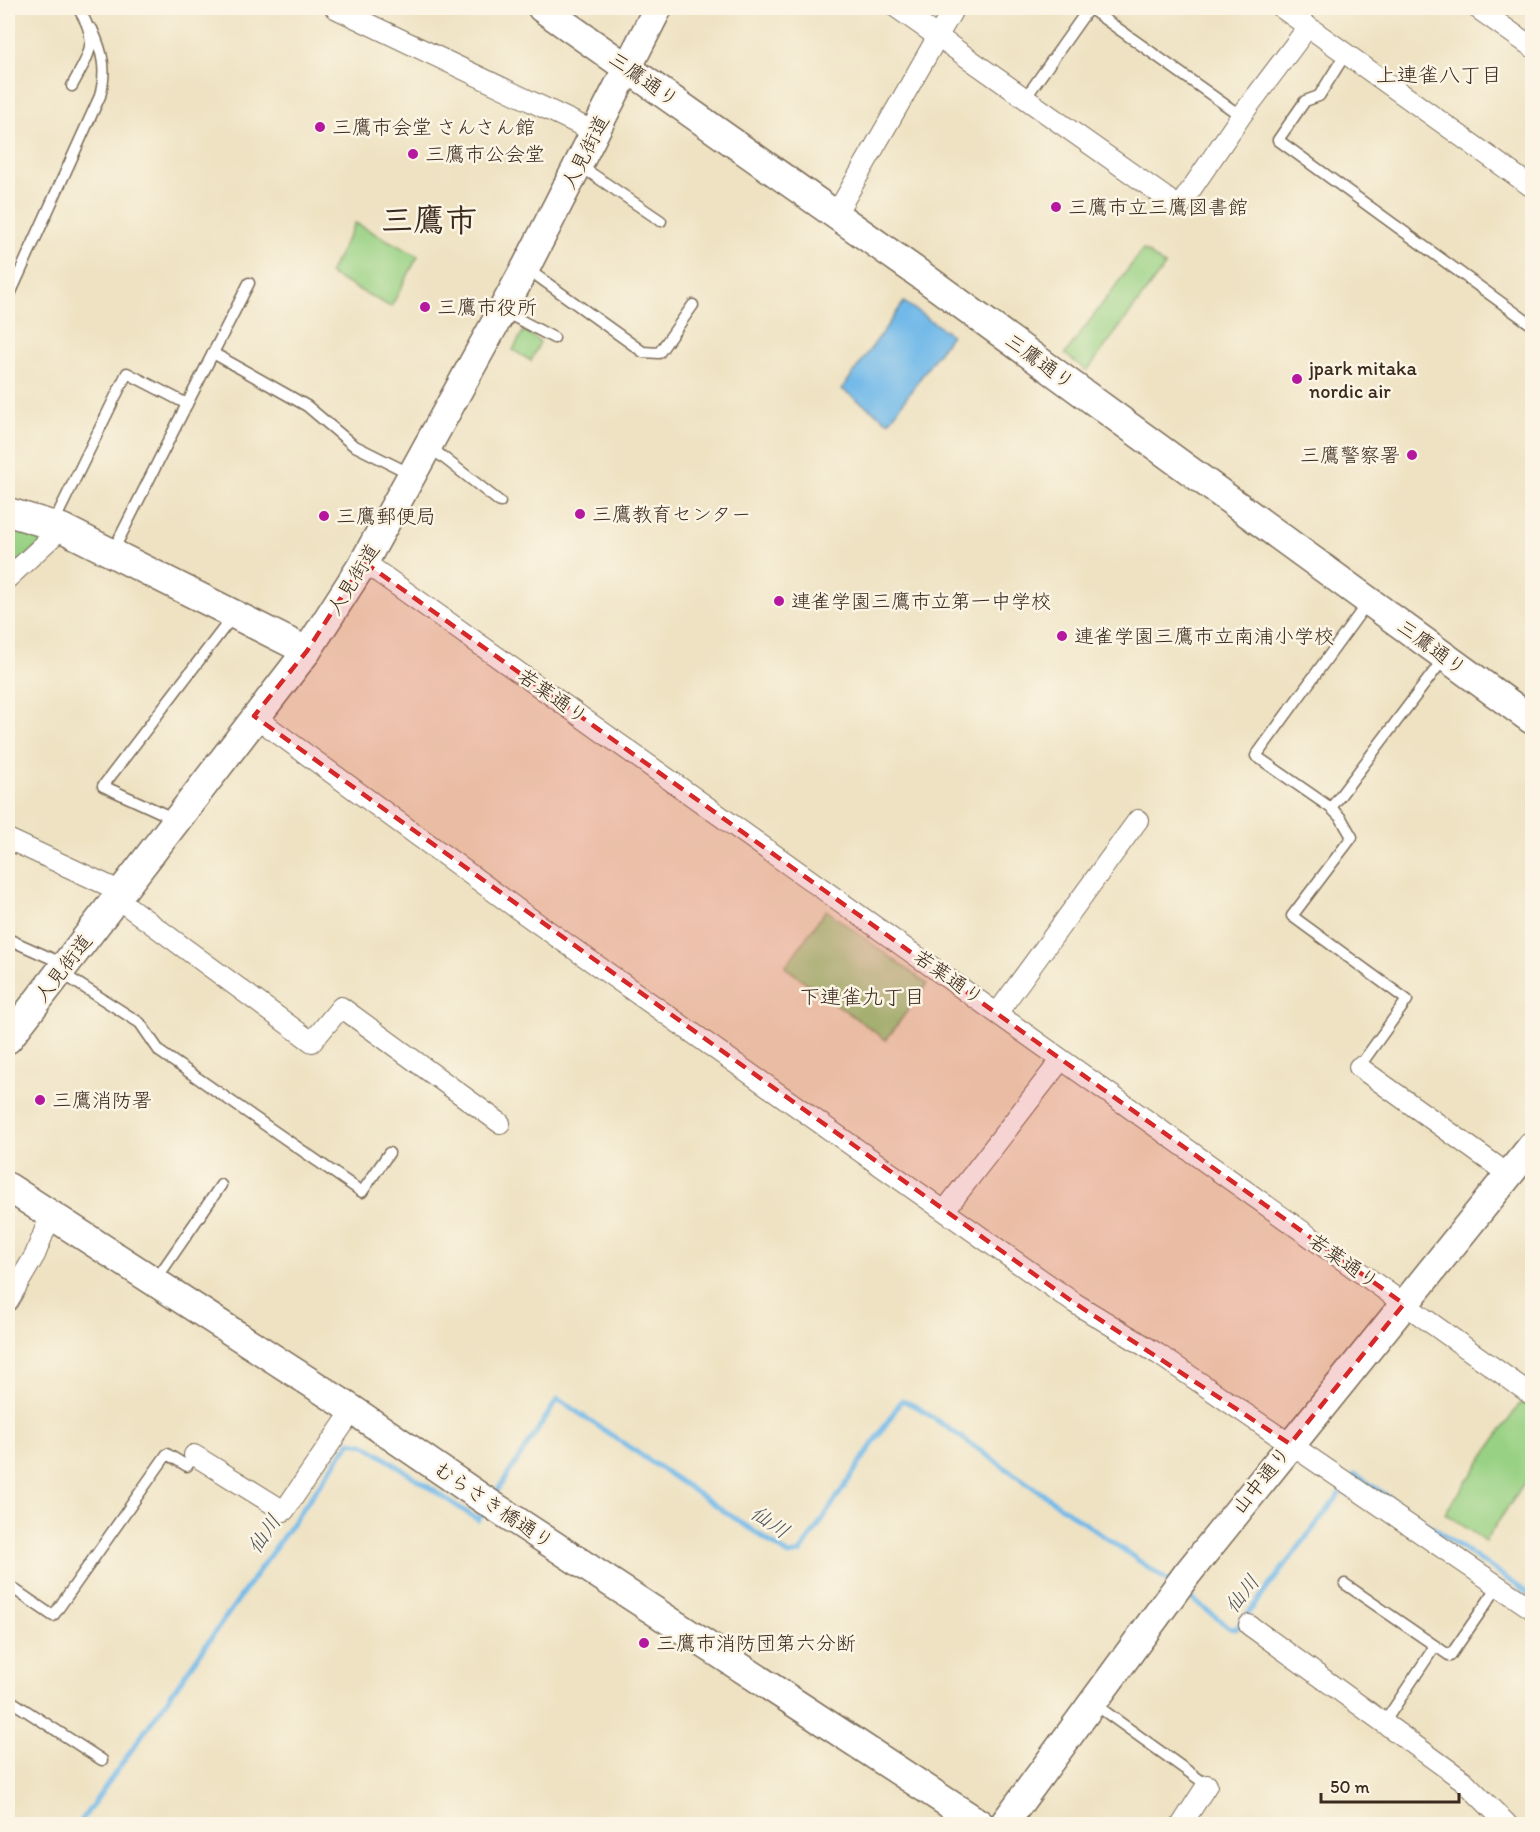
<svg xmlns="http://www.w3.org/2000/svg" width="1540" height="1832" viewBox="0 0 1540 1832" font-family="Itim,'Klee One',sans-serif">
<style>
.green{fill:#99d184;stroke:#6a7e51;stroke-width:1.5}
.water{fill:#71b9e9;stroke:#567284;stroke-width:1.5}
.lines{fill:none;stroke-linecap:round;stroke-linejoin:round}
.stream{stroke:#71b9e9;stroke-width:5}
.lane-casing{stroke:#7a6a57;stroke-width:13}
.street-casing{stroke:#7a6a57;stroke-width:22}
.secondary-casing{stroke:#7a6a57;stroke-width:31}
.lane{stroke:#fff;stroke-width:10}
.street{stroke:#fff;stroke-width:20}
.secondary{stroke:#fff;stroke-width:28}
.marked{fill:#d62828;fill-opacity:0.2;stroke:#d62828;stroke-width:4.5;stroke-dasharray:12 8;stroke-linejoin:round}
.poi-dot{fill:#b5179e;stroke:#fcf5e5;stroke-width:2}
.labels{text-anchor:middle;stroke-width:5;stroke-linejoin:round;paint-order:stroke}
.street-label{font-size:20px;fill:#3b2a1e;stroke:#fcf5e5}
.poi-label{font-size:20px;fill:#3b2a1e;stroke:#fcf5e5;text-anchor:start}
.neighbourhood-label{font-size:21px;fill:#3b2a1e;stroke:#fcf5e5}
.water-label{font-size:21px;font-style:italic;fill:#4b555b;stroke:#fcf5e5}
.town-label{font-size:32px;font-weight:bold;fill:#3b2a1e;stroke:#fcf5e5}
</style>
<rect width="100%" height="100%" fill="#fcf5e5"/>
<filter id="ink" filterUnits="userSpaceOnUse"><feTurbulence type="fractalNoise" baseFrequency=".0167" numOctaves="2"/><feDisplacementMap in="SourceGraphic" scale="12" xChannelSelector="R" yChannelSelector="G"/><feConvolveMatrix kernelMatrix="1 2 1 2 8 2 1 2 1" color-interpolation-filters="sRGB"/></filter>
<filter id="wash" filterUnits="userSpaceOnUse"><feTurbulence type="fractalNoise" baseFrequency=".008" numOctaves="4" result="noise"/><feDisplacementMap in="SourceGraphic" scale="24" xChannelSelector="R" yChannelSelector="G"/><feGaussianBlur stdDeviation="1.35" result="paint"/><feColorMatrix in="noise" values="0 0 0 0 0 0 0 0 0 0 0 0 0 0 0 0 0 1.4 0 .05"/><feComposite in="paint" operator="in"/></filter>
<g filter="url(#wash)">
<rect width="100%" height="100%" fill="#eee2c2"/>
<g class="green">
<path d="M355,223l63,33 -27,51 -62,-33z"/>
<path d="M1143,249l22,17 -78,105 -22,-17z"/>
<path d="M524,330l16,12 -9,19 -18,-11z"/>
<path d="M8,525l31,9 2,9 -33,31z"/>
<path d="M826,910l101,74 -41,56 -101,-73z"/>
<path d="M1521,1402l11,8v62l-47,69 -40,-28z"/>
</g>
<path class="water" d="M904,302l47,33 -62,87 -47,-33z"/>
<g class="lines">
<g class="stream">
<path d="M493,1497l65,-98 231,156 11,-2 102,-153 17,8 252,175"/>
<path d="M1183,1592l47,36 6,1 119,-155 177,122"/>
<path d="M79,1824l271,-382 14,2 114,76 7,-10"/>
</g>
</g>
</g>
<g filter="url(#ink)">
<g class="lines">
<defs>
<g id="lane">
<path d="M1346,53l-27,43 -14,5 -27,39 254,185"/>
<path d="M72,86c18,-34 28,-44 6,-78"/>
<path d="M1026,97l63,-89 152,108"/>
<path d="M579,165l82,56"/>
<path d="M526,268l117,84 16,1 34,-48"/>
<path d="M8,291l3,1 89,-196c7,-26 3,-43 -8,-67"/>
<path d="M503,311l51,27"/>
<path d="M213,353l36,-70"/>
<path d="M430,447l70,55"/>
<path d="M53,524l74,-151 60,31 26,-51 94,53 46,39 58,29"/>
<path d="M113,551l74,-147"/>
<path d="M1368,602l-112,154 75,52 114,-151"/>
<path d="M1331,808l10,10 11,19 -60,79 115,84 -48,67"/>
<path d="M175,819l-72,-33 130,-170"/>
<path d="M8,939l47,21 16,19 69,44 20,29 202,140 27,-39"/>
<path d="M155,1281l66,-96"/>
<path d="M1345,1584l105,72 49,-71"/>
<path d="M8,1585l45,31 114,-162 20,12 7,-11"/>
<path d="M8,1699l94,61"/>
<path d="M1093,1703l114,82"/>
<path d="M1384,1723l51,-77"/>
</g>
<g id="street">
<path d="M335,8l260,124"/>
<path d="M897,8l282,199 62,-91 67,-89"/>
<path d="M1282,8l250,179"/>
<path d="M1477,8l55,39"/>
<path d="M832,212l11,-10 111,-194"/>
<path d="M364,562l1168,833"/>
<path d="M8,578l54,-50"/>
<path d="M254,716l269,197 550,389 85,52 374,255"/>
<path d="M8,839l103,48 15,18 186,137 29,-35 159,116"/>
<path d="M998,1012l140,-192"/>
<path d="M1359,1067l150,108"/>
<path d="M945,1210l116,-150"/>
<path d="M8,1301l27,-46 16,-41"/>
<path d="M194,1455l90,56 69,-101"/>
<path d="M1249,1625l215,156 43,43"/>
<path d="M1182,1824l25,-39"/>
</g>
<g id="secondary">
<path d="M542,8l379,267 611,445"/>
<path d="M8,512l54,16 245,123"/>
<path d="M8,1039l299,-388 57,-89 162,-295 132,-259"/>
<path d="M8,1187l345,223 130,89 497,325"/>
<path d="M1004,1824l183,-250 345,-428"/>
</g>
</defs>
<use href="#lane" class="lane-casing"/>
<use href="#street" class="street-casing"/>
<use href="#secondary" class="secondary-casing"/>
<use href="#lane" class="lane"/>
<use href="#street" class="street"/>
<use href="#secondary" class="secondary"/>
</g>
</g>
<path class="marked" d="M364,562l1040,742 -114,140 -217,-142 -819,-586 53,-65z"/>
<g class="poi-dot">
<circle cx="320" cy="127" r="6"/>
<circle cx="413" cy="154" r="6"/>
<circle cx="1056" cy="207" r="6"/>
<circle cx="425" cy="307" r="6"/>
<circle cx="1297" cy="379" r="6"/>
<circle cx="1412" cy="455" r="6"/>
<circle cx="580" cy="514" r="6"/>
<circle cx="324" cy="516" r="6"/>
<circle cx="779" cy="601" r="6"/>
<circle cx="1062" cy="636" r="6"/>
<circle cx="40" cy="1100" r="6"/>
<circle cx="644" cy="1643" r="6"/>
</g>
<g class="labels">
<g class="street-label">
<text transform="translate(644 79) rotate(35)" y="7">三鷹通り</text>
<text transform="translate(585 152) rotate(-63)" y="7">人見街道</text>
<text transform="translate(1040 361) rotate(36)" y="7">三鷹通り</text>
<text transform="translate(353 579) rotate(-58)" y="7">人見街道</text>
<text transform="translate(1432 647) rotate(36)" y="7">三鷹通り</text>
<text transform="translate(553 696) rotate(35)" y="7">若葉通り</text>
<text transform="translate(63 968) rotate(-52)" y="7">人見街道</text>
<text transform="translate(949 977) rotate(35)" y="7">若葉通り</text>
<text transform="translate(1344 1261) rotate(35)" y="7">若葉通り</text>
<text transform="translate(1261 1480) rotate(-51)" y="7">山中通り</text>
<text transform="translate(494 1505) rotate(34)" y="7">むらさき橋通り</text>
</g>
<g class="poi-label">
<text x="332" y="134">三鷹市会堂 さんさん館</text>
<text x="425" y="161">三鷹市公会堂</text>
<text x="1068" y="214">三鷹市立三鷹図書館</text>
<text x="437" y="314">三鷹市役所</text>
<text x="1309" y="375">jpark mitaka<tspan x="1309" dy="23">nordic air</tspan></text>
<text x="1400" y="462" text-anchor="end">三鷹警察署</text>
<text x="592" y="521">三鷹教育センター</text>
<text x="336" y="523">三鷹郵便局</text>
<text x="791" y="608">連雀学園三鷹市立第一中学校</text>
<text x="1074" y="643">連雀学園三鷹市立南浦小学校</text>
<text x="52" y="1107">三鷹消防署</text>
<text x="656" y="1650">三鷹市消防団第六分断</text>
</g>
<g class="neighbourhood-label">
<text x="1439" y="82">上連雀八丁目</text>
<text x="862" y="1004">下連雀九丁目</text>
</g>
<g class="water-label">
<text transform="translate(770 1522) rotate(34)" y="7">仙川</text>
<text transform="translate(264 1534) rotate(-55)" y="7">仙川</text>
<text transform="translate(1242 1594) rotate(-52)" y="7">仙川</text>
</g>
<g class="town-label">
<text x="429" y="231">三鷹市</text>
</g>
</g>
<rect width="1540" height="1832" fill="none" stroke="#fcf5e5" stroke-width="30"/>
<path d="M1321 1793v9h138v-9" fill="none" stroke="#3b2a1e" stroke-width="3"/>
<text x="1330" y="1793" font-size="18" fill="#3b2a1e" stroke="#fcf5e5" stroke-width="4.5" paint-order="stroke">50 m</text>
</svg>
